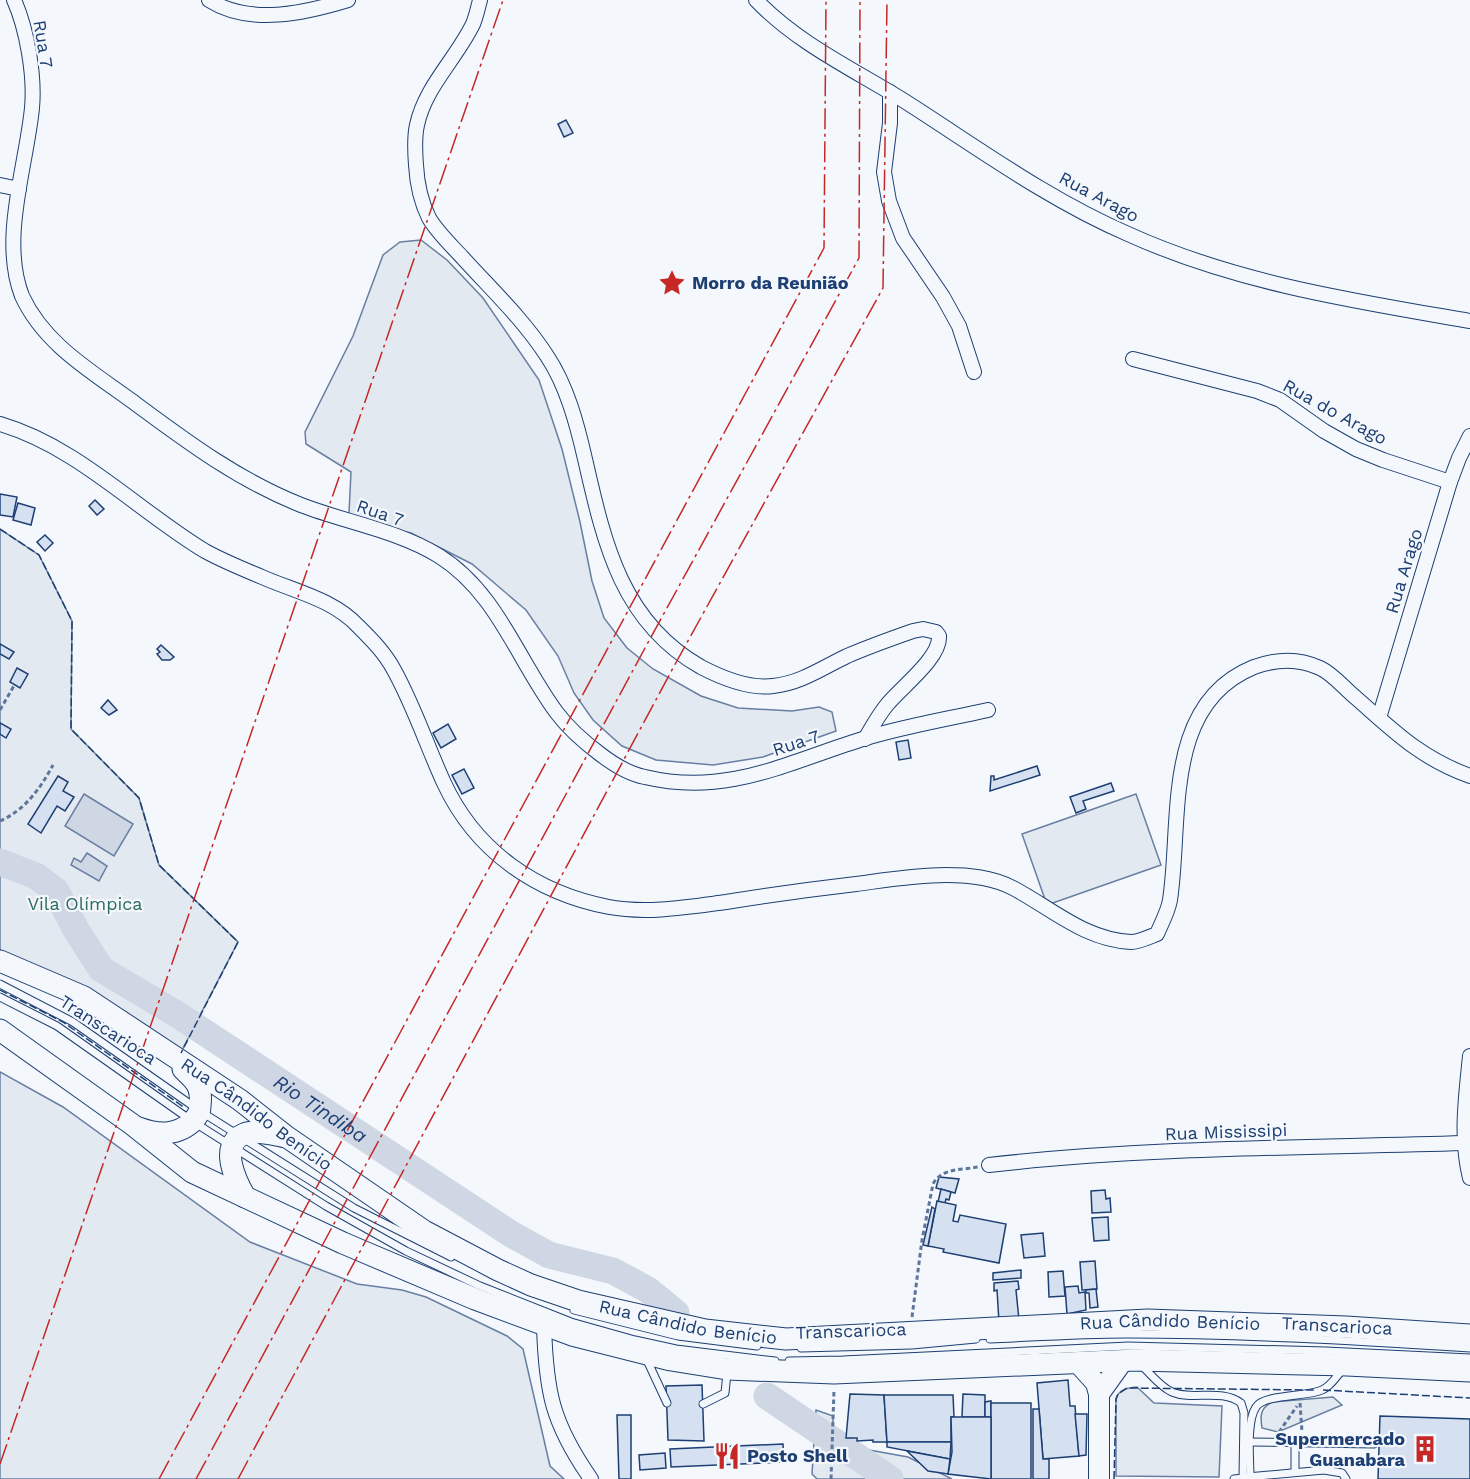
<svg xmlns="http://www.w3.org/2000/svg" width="1470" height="1479" viewBox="0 0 1470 1479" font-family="'Work Sans',sans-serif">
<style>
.green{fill:#e3e9f0;stroke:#687fa3;stroke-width:1.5}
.water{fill:#cfd7e4;stroke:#687fa3;stroke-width:1.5}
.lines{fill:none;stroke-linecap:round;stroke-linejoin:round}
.river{stroke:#cfd7e4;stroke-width:27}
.building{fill:#d5e0f0;stroke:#1d3f73;stroke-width:1.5}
.service-casing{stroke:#1d3f73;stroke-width:9}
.minor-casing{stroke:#1d3f73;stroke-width:16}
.secondary-casing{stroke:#1d3f73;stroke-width:22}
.primary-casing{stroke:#1d3f73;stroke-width:23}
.path{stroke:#5e769c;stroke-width:3;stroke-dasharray:4.5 3;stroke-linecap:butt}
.service{stroke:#f4f7fb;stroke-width:7}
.minor{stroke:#f4f7fb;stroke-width:14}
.secondary{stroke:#f4f7fb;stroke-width:20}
.primary{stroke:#f4f7fb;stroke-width:21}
.fence{stroke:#1d3f73;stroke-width:1.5;stroke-dasharray:8 3;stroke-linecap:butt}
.power{stroke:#c62828;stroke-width:1.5;stroke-dasharray:21 4.5 3 4.5;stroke-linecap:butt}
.labels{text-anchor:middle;stroke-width:4.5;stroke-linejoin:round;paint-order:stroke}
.street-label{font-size:18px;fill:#1d3f73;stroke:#f4f7fb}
.poi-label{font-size:18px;font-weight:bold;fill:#1d3f73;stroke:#f4f7fb;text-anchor:start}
.park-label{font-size:18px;fill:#2c6c60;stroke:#f4f7fb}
.water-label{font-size:20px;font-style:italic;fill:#1d3f73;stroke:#f4f7fb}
</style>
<rect width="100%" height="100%" fill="#f4f7fb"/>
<g class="green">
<path d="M421,240l26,20 36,38 56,82 23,69 18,73 12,59 12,37 23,30 26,21 48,27 37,12 54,3 27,-4 13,5 4,19 -73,26 -50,8 -57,-5 -34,-14 -29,-26 -19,-27 -16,-37 -32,-46 -54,-46 -61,-31 -52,-12 -10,-8 2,-41 -45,-28 -1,-12 48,-96 30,-81 17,-13z"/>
<path d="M0,529l39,26 33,66 -1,108 68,69 20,67 79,77 -58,112 -180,-95z"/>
<path d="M1136,794l25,71 -114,40 -25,-71z"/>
<path d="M0,1072l63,35 187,135 107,42 45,6 24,7 81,39 16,13 27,117 14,13h-564z"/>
<path d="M1137,1387l17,16 68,3 -3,71 -103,-1v-77c3,-10 11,-11 21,-12z"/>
<path d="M1333,1397l9,8 -64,27 -16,-4c-2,-13 -2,-19 10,-26z"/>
<path d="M816,1410l17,6v16l25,16 50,9 44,22h-135l-5,-5z"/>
</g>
<g class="water">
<path d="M84,794l49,30 -19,32 -49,-30z"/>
<path d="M87,853l20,13 -8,15 -28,-16 3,-7 7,4z"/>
</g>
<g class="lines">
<g class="river">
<path id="s1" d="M0,862l36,14 20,15 19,37 26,41 74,44 336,221 38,21 64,16 35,19 28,23"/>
<path d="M767,1396l123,83"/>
</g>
</g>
<g class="building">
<path d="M566,120l7,13 -9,4 -6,-13z"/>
<path d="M0,494l17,3 -4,20 -13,-2z"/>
<path d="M95,500l9,9 -7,6 -8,-9z"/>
<path d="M18,503l17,5 -4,17 -18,-5z"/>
<path d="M45,535l8,8 -8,8 -8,-9z"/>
<path d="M0,644l14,8 -5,7 -9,-5z"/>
<path d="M161,645l13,12 -4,3h-8l-5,-6 3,-2 -3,-3z"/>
<path d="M17,668l11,6 -8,14 -10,-6z"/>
<path d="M108,700l9,10 -8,5 -8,-7z"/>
<path d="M0,723l11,6 -5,9 -6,-4z"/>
<path d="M448,724l8,15 -15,9 -8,-15z"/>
<path d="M908,740l3,18 -12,2 -3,-18z"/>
<path d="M1037,766l3,9 -50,16 1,-15h3v4z"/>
<path d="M464,769l10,19 -12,6 -10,-19z"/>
<path d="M58,776l10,6 -5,9 11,6 -9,14 -8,-5 -16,27 -13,-9z"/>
<path d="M1111,783l3,8 -31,10 3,8 -10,4 -6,-16z"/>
<path d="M939,1177l20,2 -4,14 -19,-5z"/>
<path d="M941,1189l10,3 -2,8 -3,-1 -1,4 -7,-1z"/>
<path d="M1105,1190l1,9 4,-1 1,14 -19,1 -1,-22z"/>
<path d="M937,1201l19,4 -3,16 5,1 2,-7 46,9 -7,39 -56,-11 1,-3 -16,-3z"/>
<path d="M932,1207l3,2 -7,37 -5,-1z"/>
<path d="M1108,1217l1,23 -15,1 -2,-23z"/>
<path d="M1043,1233l2,23 -21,2 -3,-23z"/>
<path d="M1095,1261l2,28 -15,1 -2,-28z"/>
<path d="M1021,1270v8l-28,2v-7z"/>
<path d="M1063,1271l2,25 -16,1 -1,-25z"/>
<path d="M1018,1281l1,8 -3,1 3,30 -20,2 -2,-32 -3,1v-8z"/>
<path d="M1078,1286l1,7 6,-1 1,18 -19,4 -2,-27z"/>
<path d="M1096,1289l2,18 -8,1 -1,-15h-3v-3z"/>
<path d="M1068,1380l2,26h5l4,50 -36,3 -6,-76z"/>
<path d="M702,1385l2,56 -36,-1 -2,-54z"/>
<path d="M850,1394l34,1 3,47h-14v-2l-16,1v-3h-11z"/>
<path d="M963,1394l22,1v22h-23z"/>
<path d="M884,1395h69l1,22h-3v25h-64z"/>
<path d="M991,1401v16h-6v-15z"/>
<rect x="991" y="1403" width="40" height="76"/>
<path d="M1033,1409h6l4,50h6v20h-16z"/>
<path d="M1075,1414h12l-1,41 -7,1z"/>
<path d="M617,1415h14v64h-12z"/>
<path d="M1380,1416l90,3v60h-92z"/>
<path d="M951,1417h40v62l-43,-5 4,-22z"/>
<path d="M887,1442h64l-1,17 -63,-12z"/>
<path d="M783,1444l1,18 -113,5 -1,-18z"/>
<path d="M907,1451l43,8 -2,15 -20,-3z"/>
<path d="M665,1453l1,15 -26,2 -1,-15z"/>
</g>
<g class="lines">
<defs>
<g id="service">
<path d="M0,984l73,38 127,89 154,97 97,49"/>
<path d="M0,997l57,29 135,95 134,85 80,45 74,35 91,36 64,18 41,9 99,12"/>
<path d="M574,1310l104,26 79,10"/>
<path d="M990,1339c46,-2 92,-5 137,-5 115,0 229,7 343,14"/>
<path d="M801,1348l111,-3 64,-6"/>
<path d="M646,1358l21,45"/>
<path d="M789,1361l54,-1 285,-14 198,5 144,7"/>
<path d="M1140,1364c10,9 20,23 32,28 21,9 49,-4 69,11l3,10 -1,65 -9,1"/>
<path d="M703,1404l22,-11 2,-20"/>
<path d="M1250,1442l124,2"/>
<path d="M1295,1471v-28"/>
<path d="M1247,1477l77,-7 18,3 4,6"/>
<path d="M1250,1477c0,-18 -4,-55 6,-70 8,-13 51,-10 66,-17 9,-4 14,-13 20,-20"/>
</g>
<g id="minor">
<path d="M14,0c13,29 21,76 18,108 -6,60 -32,131 -10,188 22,48 69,75 110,105 54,40 106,79 169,104 44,17 98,26 138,51 58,36 79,105 118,157 12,16 27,29 43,41 13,10 29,20 45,23 83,20 145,-16 221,-39 40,-12 82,-19 122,-28"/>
<path d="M209,0c41,26 96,13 139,0"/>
<path d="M480,0c-2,8 -4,17 -7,24 -17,35 -48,63 -56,101 -3,13 -2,27 -1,40 1,18 5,37 13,53 8,14 22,27 33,39 29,32 61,62 85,99 20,30 30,68 38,103 19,83 36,163 116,208 21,11 48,22 72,19 28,-3 49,-18 74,-30 21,-9 43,-17 66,-25l10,-2 13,3 3,4c2,22 -40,53 -53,70 -8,10 -14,21 -21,33"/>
<path d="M756,0c42,44 99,70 150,102 72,46 143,98 222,132 108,49 226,67 342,87"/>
<path d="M890,92v31l-6,49 5,29 14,37 40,59 16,29 15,46"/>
<path d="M0,185l19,4"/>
<path d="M1133,359l124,32 23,9 44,31 32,18 27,11 67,22"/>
<path d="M0,424c78,23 137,86 205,127 18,10 38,18 57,26 34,15 71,22 97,50 13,13 26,26 35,43 20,36 33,76 50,113 32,69 93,110 165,124 38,7 79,0 117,-5 43,-7 87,-13 130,-18 30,-4 60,-9 90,-9 23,0 46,2 67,13 38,20 72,52 118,54 8,0 18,-5 26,-8 4,-10 11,-22 13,-34 12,-79 -8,-196 84,-233 22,-8 45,-9 66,1 13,6 24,20 35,29 39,34 65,61 115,79"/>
<path d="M1379,718l71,-236 9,-24 11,-22"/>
<path d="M1470,1056c-4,40 -10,82 0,122"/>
<path d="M989,1165c158,-18 317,-17 475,-22"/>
<path d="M544,1326c2,66 8,97 47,153"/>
</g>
<g id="secondary">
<path d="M1078,1363l18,20 3,11v85"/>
<path d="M1099,1394l23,-32"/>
</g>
<g id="primary">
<path id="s2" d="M0,961l84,36 156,103 47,37 137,94 74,39 33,15 47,16 127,29 81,9 362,-19 198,7 124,8"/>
<path d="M0,1030l133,95 59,47 151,71 132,56 97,36 99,25 56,9 107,4 302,-13 211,5 123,6"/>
<path d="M139,1128c19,7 37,8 53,-6 5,-5 8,-9 8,-16 1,-9 1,-16 -4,-23 -3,-5 -9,-10 -13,-14"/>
<path d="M245,1197c-9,-16 -27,-52 -1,-63 12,-5 30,1 42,3"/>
</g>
</defs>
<use href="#service" class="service-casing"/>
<use href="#minor" class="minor-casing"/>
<use href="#secondary" class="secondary-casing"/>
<use href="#primary" class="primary-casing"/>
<g class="path">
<path d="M0,710l15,-26"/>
<path d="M0,821c25,-11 40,-32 53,-56"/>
<path d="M912,1317l10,-77 11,-56c8,-16 29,-14 45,-17"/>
<path d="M1300,1403l2,29"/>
<path d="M1279,1432l18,-26"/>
<path d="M831,1479l3,-89"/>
</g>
<use href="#service" class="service"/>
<use href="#minor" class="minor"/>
<use href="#secondary" class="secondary"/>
<use href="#primary" class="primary"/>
<g class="fence">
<path d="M0,529l39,26 33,66 -1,108 68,69 20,67 79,77 -57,111"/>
<path d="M0,990l63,32 122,86"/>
<path d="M1323,1390l147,8"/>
<path d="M1114,1479l2,-80 2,-5 9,-6 187,2"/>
</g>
<g class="power">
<path d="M0,1464l503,-1464"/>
<path d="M159,1479l665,-1231 2,-248"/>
<path d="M196,1479l449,-831 214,-390 1,-258"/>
<path d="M238,1479l435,-811 210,-380 4,-288"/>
</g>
</g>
<defs>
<symbol id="sight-bare" viewBox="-9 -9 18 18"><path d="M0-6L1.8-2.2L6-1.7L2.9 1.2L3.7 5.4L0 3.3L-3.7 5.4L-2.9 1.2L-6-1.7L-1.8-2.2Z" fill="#c62828" stroke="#f4f7fb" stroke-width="2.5" paint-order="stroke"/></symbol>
<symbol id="building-bare" viewBox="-9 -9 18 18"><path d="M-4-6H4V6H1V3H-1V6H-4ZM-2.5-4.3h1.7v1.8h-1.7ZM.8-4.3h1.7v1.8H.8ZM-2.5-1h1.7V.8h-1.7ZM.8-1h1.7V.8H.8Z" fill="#c62828" stroke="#f4f7fb" stroke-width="2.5" paint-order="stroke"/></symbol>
<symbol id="restaurant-bare" viewBox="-9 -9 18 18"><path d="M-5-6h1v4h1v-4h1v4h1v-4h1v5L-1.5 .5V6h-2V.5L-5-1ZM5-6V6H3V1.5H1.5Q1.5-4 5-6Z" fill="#c62828" stroke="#f4f7fb" stroke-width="2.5" paint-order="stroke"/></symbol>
</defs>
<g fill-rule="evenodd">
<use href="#sight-bare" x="653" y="264" width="38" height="38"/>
<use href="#building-bare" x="1406" y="1430" width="38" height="38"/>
<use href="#restaurant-bare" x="708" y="1437" width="38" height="38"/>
</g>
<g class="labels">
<g class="street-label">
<text transform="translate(43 44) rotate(81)" y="6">Rua 7</text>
<text transform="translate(1099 197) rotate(28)" y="6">Rua Arago</text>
<text transform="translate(1335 412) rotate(29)" y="6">Rua do Arago</text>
<text transform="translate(380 513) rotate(19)" y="6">Rua 7</text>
<text transform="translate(1404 571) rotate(-73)" y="6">Rua Arago</text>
<text transform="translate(796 743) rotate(-18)" y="6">Rua 7</text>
<text transform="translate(108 1030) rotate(33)" y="6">Transcarioca</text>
<text dy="6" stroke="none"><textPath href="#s2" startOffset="300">Rua Cândido Benício</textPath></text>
<text transform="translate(1226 1132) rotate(-2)" y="6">Rua Mississipi</text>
<text dy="6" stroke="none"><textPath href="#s2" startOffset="786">Rua Cândido Benício</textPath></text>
<text dy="6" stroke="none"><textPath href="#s2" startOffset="1270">Rua Cândido Benício</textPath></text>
<text transform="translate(1337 1326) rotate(3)" y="6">Transcarioca</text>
<text transform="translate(851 1331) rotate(-2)" y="6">Transcarioca</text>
</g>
<g class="poi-label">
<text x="692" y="289">Morro da Reunião</text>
<text x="1405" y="1445" text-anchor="end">Supermercado<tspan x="1405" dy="21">Guanabara</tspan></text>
<text x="747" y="1462">Posto Shell</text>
</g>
<g class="park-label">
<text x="85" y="910">Vila Olímpica</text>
</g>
<g class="water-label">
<text dy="7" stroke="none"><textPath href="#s1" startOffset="414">Rio Tindiba</textPath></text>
</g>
</g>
</svg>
